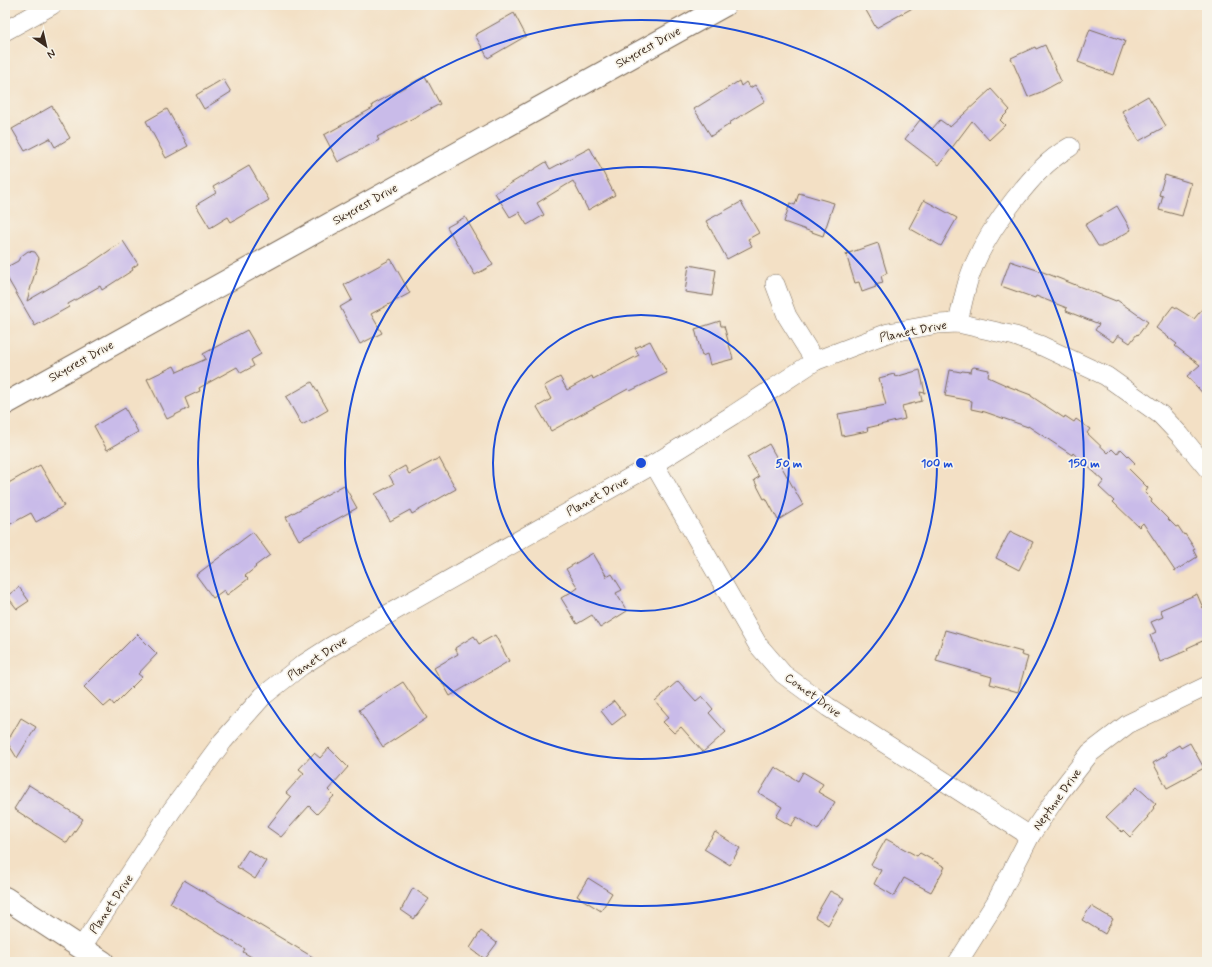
<svg xmlns="http://www.w3.org/2000/svg" width="1212" height="967" viewBox="0 0 1212 967" font-family="Mynerve,sans-serif">
<style>
.building{fill:#c9bbe9}
.lines{fill:none;stroke-linecap:round;stroke-linejoin:round}
.street-casing{stroke:#7b6a58;stroke-width:20}
.secondary-casing{stroke:#7b6a58;stroke-width:24}
.primary-casing{stroke:#7b6a58;stroke-width:24}
.street{stroke:#fff;stroke-width:19}
.secondary{stroke:#fff;stroke-width:22}
.primary{stroke:#fff;stroke-width:22}
.ring{fill:none;stroke:#1d4ed8;stroke-width:2}
.labels{text-anchor:middle;stroke-width:3.5;stroke-linejoin:round;paint-order:stroke}
.street-label{font-size:12px;fill:#3b2a1e;stroke:#f7f3e8}
.centre{fill:#1d4ed8;stroke:#f7f3e8;stroke-width:2}
.ring-label{font-size:12px;text-anchor:middle;font-weight:bold;fill:#1d4ed8;stroke:#f7f3e8;stroke-width:3.5;stroke-linejoin:round;paint-order:stroke}
</style>
<rect width="100%" height="100%" fill="#f7f3e8"/>
<filter id="ink" filterUnits="userSpaceOnUse"><feTurbulence type="fractalNoise" baseFrequency=".025" numOctaves="2"/><feDisplacementMap in="SourceGraphic" scale="8" xChannelSelector="R" yChannelSelector="G"/><feConvolveMatrix kernelMatrix="1 2 1 2 8 2 1 2 1" color-interpolation-filters="sRGB"/></filter>
<filter id="wash" filterUnits="userSpaceOnUse"><feTurbulence type="fractalNoise" baseFrequency=".012" numOctaves="4" result="noise"/><feDisplacementMap in="SourceGraphic" scale="16" xChannelSelector="R" yChannelSelector="G"/><feGaussianBlur stdDeviation="0.9" result="paint"/><feColorMatrix in="noise" values="0 0 0 0 0 0 0 0 0 0 0 0 0 0 0 0 0 1.4 0 .05"/><feComposite in="paint" operator="in"/></filter>
<g filter="url(#wash)">
<rect width="100%" height="100%" fill="#f3e0c5"/>
<g id="blocks">
<g class="building">
<path d="M863,5h55l-42,23z"/>
<path d="M514,13l12,23 -38,22 -13,-23z"/>
<path d="M1090,29l35,12 -12,34 -35,-13z"/>
<path d="M1045,45l16,36 -20,11 -13,5 -17,-39 24,-11 1,2z"/>
<path d="M425,76l15,28 -63,33 2,3 -41,22 -14,-27 49,-27 -1,-3z"/>
<path d="M223,79l8,13 -27,17 -8,-14z"/>
<path d="M739,81l2,5 5,-4 4,6 5,-3 10,16 -36,22 1,1 -19,12 -17,-27z"/>
<path d="M991,89l19,21 -10,10 5,5 -16,15 -17,-19 -33,44 -34,-26 15,-19 12,9 8,-9 10,7z"/>
<path d="M1148,96l18,30 -27,15 -17,-30z"/>
<path d="M52,106l18,32 -15,9 -5,-9 -25,13 -13,-22z"/>
<path d="M167,109l21,37 -22,12 -20,-37z"/>
<path d="M590,148l25,47 -27,15 -15,-29 -36,22 7,12 -17,10 -8,-13 -9,5 -15,-24 51,-31 4,7z"/>
<path d="M249,166l20,34 -38,22 -3,-5 -18,11 -14,-23 20,-12 -3,-6z"/>
<path d="M1165,175l26,8 -9,33 -23,-6 4,-14 -4,-1z"/>
<path d="M799,193l35,10 -11,33 -39,-14 6,-19 5,2z"/>
<path d="M924,200l33,18 -16,28 -32,-18z"/>
<path d="M741,202l18,31 -11,6 4,7 -25,13 -21,-38z"/>
<path d="M1117,206l14,24 -27,16h-6l-13,-21z"/>
<path d="M465,217l28,48 -18,10 -28,-48z"/>
<path d="M123,241l15,23 -6,4 1,2 -31,20 -2,-4 -32,18 1,3 -34,19 -30,-52v-6l13,-7 2,-4 8,-6 7,1 4,6 -12,43 60,-35z"/>
<path d="M878,243l9,30 -6,3 2,7 -8,2 1,2 -14,5 -3,-10 -4,1 -9,-29z"/>
<path d="M391,259l19,34 -39,21 11,19 -22,11 -20,-37 12,-7 -8,-15z"/>
<path d="M1010,261l33,11 73,29 1,-1 31,22 -10,13 -1,-1 -7,9 -12,-8 -5,7 -18,-12 4,-6 -33,-13 1,-3 -31,-12 -1,2 -34,-12z"/>
<path d="M689,265l27,5 -4,26 -27,-4z"/>
<path d="M1207,303v95l-20,-22 13,-11 -25,-19 2,-2 -21,-16 17,-22 21,13z"/>
<path d="M720,321l1,5h3l9,33 -23,6 -3,-11 -5,2 -7,-27z"/>
<path d="M247,330l14,24 -10,6 3,6 -13,7 -4,-6 -38,21 1,3 -15,7 4,10 -22,11 -20,-40 27,-13 3,6 29,-13 -3,-5z"/>
<path d="M650,341l17,32 -37,18 -2,-2 -77,42 -14,-24 14,-8 -7,-13 16,-9 7,13 25,-14 1,3 46,-24 -4,-7z"/>
<path d="M974,367l15,3 -1,7 22,10 21,8v1l33,22 1,-2 9,6 2,-3 14,10 -3,4 21,20 4,-4 5,5 4,-5 14,14 -6,6 19,19 -3,5 7,7 -1,2 25,25 2,-1 6,9 1,-1 10,15 -2,1 4,7 -22,14 -32,-48 -4,4 -26,-25 1,-1 -15,-14 5,-6 -31,-28 -1,2 -44,-29v1l-43,-15 -14,-3 1,-8 -27,-5 5,-26 11,2 1,-1 9,1 1,-4z"/>
<path d="M920,370l5,23 -5,-1 2,9 -20,5 3,13 -38,9 1,3 -26,5 -4,-22 48,-9 -7,-27 15,-4 1,3z"/>
<path d="M312,382l16,28 -26,15 -16,-28z"/>
<path d="M125,408l13,24 -31,18 -13,-24z"/>
<path d="M769,444l34,61 -25,15 -12,-22 -2,1 -10,-19 5,-3 -12,-20z"/>
<path d="M439,458l17,31 -44,25 -2,-4 -20,11 -15,-27 19,-10 -5,-9 16,-9 4,8z"/>
<path d="M40,465l24,41 -28,16 -5,-9 -26,14v-42z"/>
<path d="M344,485l13,23 -58,32 -13,-23z"/>
<path d="M1010,531l23,11 -14,28 -23,-12z"/>
<path d="M253,532l17,23 -15,11 1,1 -11,9 3,3 -21,16 -3,-5 -11,8 -17,-23z"/>
<path d="M593,553l14,24 5,-3 10,16 -6,3 11,18 -27,17 -8,-13 -15,9 -16,-26 17,-10 -12,-19z"/>
<path d="M19,587l10,14 -12,8 -10,-13z"/>
<path d="M1197,594l6,14 4,-2v33l-20,9 1,2 -28,12 -10,-27 6,-3 -5,-10 12,-5 -3,-7z"/>
<path d="M945,630l77,22 -1,3 7,2 -10,35 -28,-8 2,-7 -56,-16z"/>
<path d="M137,634l20,20 -19,20 4,3 -28,28 -3,-4 -7,6 -20,-20z"/>
<path d="M495,635l14,26 -59,35 -16,-28 24,-14 -3,-6 19,-12 5,8z"/>
<path d="M678,681l18,20 6,-5 11,13 -4,4 17,19 -23,20 -22,-25 -7,6 -11,-11 6,-5 -14,-16z"/>
<path d="M403,682l24,36 -44,29 -24,-37z"/>
<path d="M614,701l11,14 -13,10 -11,-14z"/>
<path d="M21,718l15,9 -19,31 -10,-16z"/>
<path d="M1190,743l14,25 -37,20 -14,-25 14,-8 -1,-2 13,-8 2,3z"/>
<path d="M329,748l19,19 -20,23 6,6 -17,18 -8,-8 -28,31 -14,-10 24,-30 -5,-4 18,-20 -5,-4 15,-16 6,5z"/>
<path d="M775,767l23,14 5,-9 20,12 -5,8 17,10 -17,28 -21,-13 -6,9 -15,-9 6,-10 -23,-14z"/>
<path d="M29,785l54,34 -16,24 -53,-34z"/>
<path d="M1137,787l19,17 -3,3 1,1 -7,9h1l-18,20 -7,-7 -1,2 -16,-15z"/>
<path d="M715,832l25,16 -10,17 -26,-16z"/>
<path d="M886,839l31,17 3,-3 25,14 -14,25 -27,-14 -10,18 -20,-12 7,-14 -10,-5z"/>
<path d="M248,850l18,11 -11,18 -18,-12z"/>
<path d="M588,878l24,15 -11,18 -24,-15z"/>
<path d="M184,880l52,31 85,51h-61l-17,-10 2,-3 -75,-46z"/>
<path d="M413,888l16,11 -15,20 -13,-9z"/>
<path d="M830,891l14,7 -16,27 -13,-8z"/>
<path d="M1091,906l22,13 -8,15 -23,-14z"/>
<path d="M481,931l16,12 -12,16 -15,-11z"/>
</g>
</g>
</g>
<g filter="url(#ink)">
<use href="#blocks" fill-opacity="0" stroke="#7b6a58" stroke-width="1"/>
<g class="lines">
<defs>
<g id="street">
<path d="M5,31l47,-26"/>
<path d="M775,284l12,32 28,45"/>
<path d="M958,323c3,-14 6,-28 10,-42 10,-31 27,-57 47,-82 16,-20 32,-39 55,-52"/>
<path d="M654,464l104,181 25,29 45,33 202,129"/>
<path d="M81,948l91,-138 51,-69 40,-45 38,-30 31,-20 322,-182 79,-49 82,-54 73,-28 50,-9 20,-1 57,13 27,10 64,30 55,39 19,20 27,33"/>
<path d="M958,962l38,-60 34,-66 29,-43 31,-40 38,-29 79,-38"/>
</g>
<path id="secondary" d="M5,898l98,64"/>
<path id="primary" d="M5,404l720,-399"/>
</defs>
<use href="#street" class="street-casing"/>
<use href="#secondary" class="secondary-casing"/>
<use href="#primary" class="primary-casing"/>
<use href="#street" class="street"/>
<use href="#secondary" class="secondary"/>
<use href="#primary" class="primary"/>
</g>
</g>
<g class="ring">
<circle cx="641" cy="463" r="148"/>
<circle cx="641" cy="463" r="296"/>
<circle cx="641" cy="463" r="443"/>
</g>
<g class="labels">
<g class="street-label">
<text transform="translate(648 47) rotate(-29)" y="4">Skycrest Drive</text>
<text transform="translate(365 204) rotate(-29)" y="4">Skycrest Drive</text>
<text transform="translate(913 331) rotate(-11)" y="4">Planet Drive</text>
<text transform="translate(81 361) rotate(-29)" y="4">Skycrest Drive</text>
<text transform="translate(597 496) rotate(-29)" y="4">Planet Drive</text>
<text transform="translate(317 658) rotate(-34)" y="4">Planet Drive</text>
<text transform="translate(813 695) rotate(36)" y="4">Comet Drive</text>
<text transform="translate(1057 799) rotate(-54)" y="4">Neptune Drive</text>
<text transform="translate(111 904) rotate(-56)" y="4">Planet Drive</text>
</g>
</g>
<circle cx="641" cy="463" r="6" class="centre"/>
<g class="ring-label">
<text x="789" y="467">50 m</text>
<text x="937" y="467">100 m</text>
<text x="1084" y="467">150 m</text>
</g>
<rect width="1212" height="967" fill="none" stroke="#f7f3e8" stroke-width="20"/>
<g transform="translate(46 46) rotate(146)" stroke="#f7f3e8" stroke-width="3" paint-order="stroke">
<path d="M0-3L7 15L0 10L-7 15Z" fill="#3b2a1e"/>
<text y="-6" font-size="11" font-weight="bold" text-anchor="middle" fill="#3b2a1e">N</text>
</g>
</svg>
